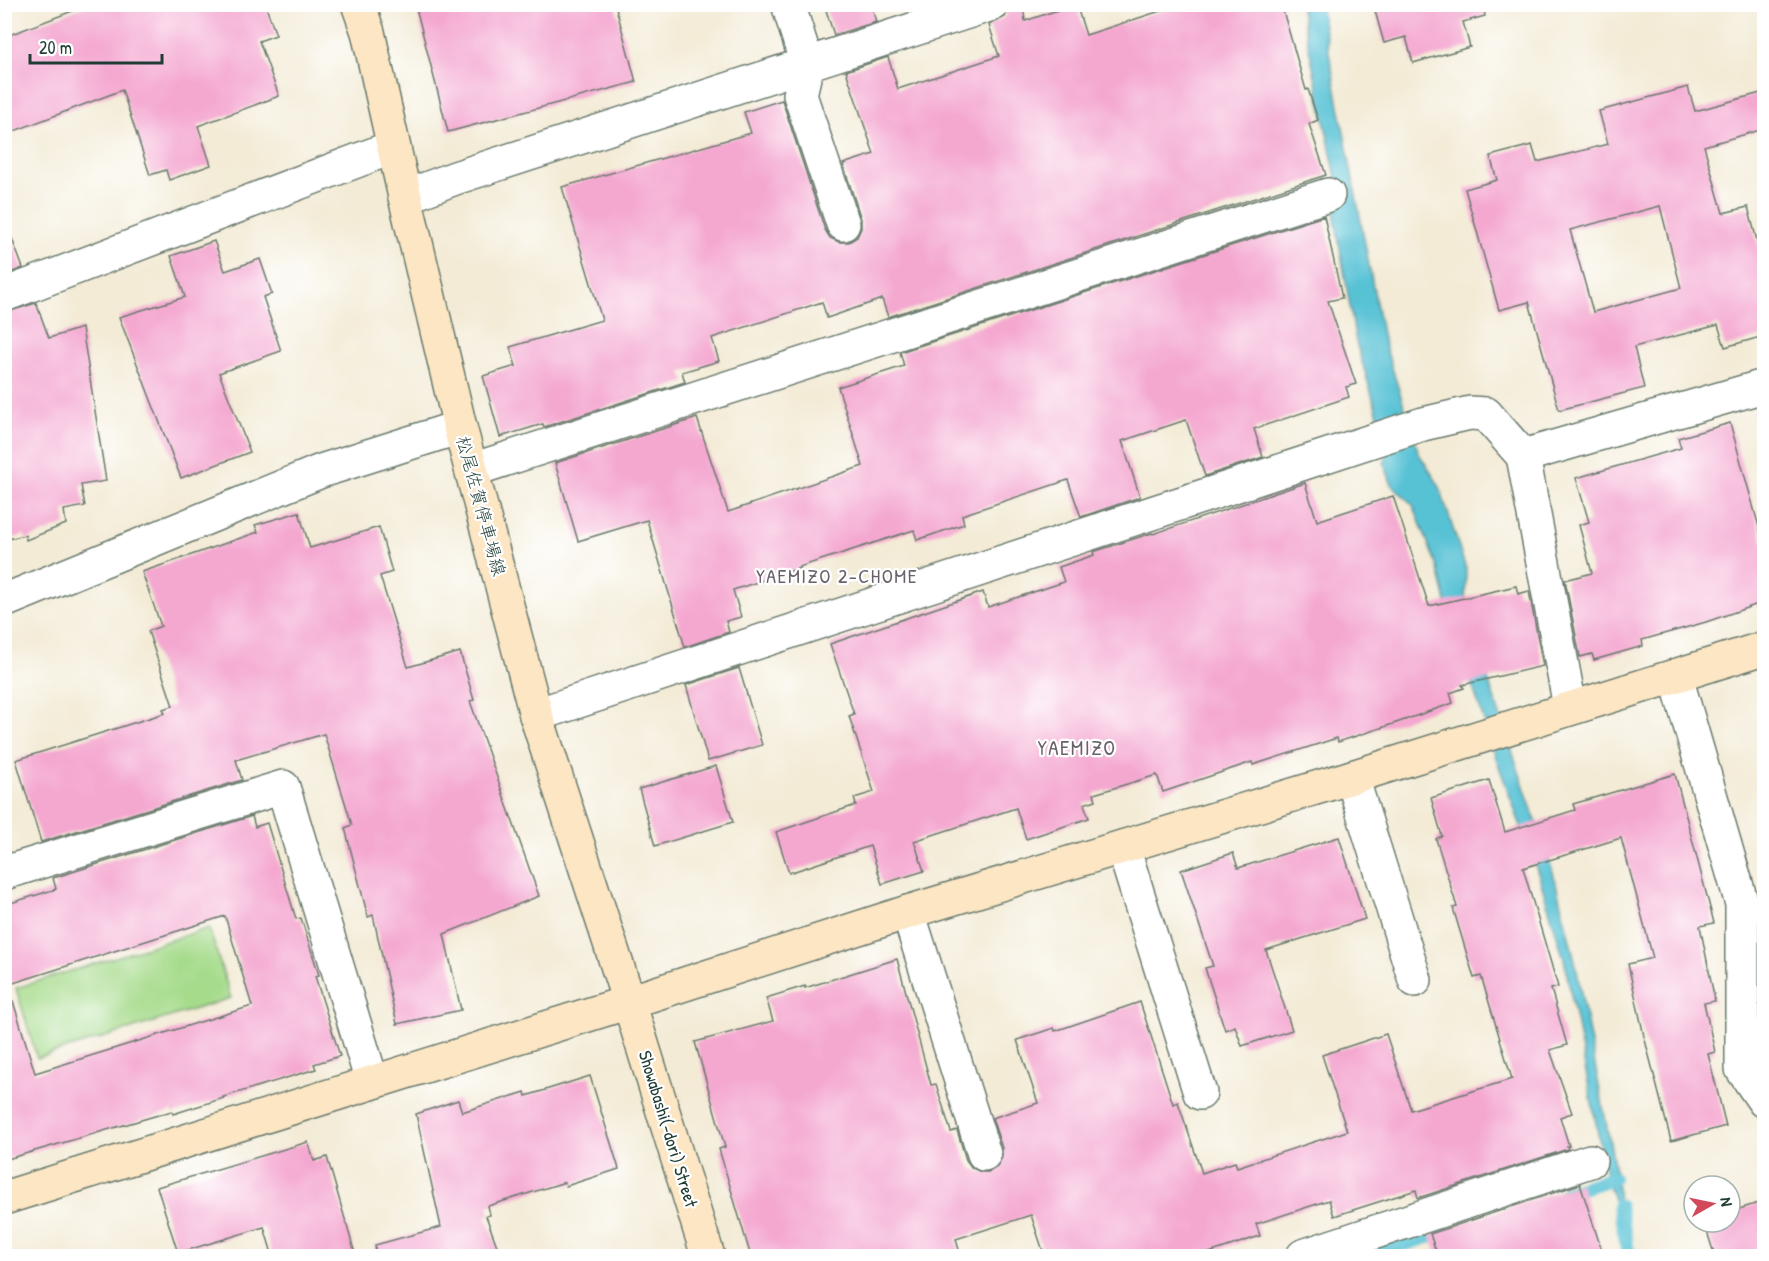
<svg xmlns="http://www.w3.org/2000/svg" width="1769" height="1261" viewBox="0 0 1769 1261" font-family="'Patrick Hand','Klee One',sans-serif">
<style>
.green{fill:#a6db8b;stroke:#628c60;stroke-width:1.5}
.water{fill:#59c2d5;stroke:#3c8084;stroke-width:1.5}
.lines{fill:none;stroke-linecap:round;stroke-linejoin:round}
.stream{stroke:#59c2d5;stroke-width:14}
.building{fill:#f4a8d0;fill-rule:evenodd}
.street-casing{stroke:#697a6d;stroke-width:36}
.secondary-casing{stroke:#697a6d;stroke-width:36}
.street{stroke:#fff;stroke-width:33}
.secondary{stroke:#fce6c4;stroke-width:33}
.labels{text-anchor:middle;stroke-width:4.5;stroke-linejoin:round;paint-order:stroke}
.street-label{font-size:18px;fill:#1f3d34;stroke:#fff}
.neighbourhood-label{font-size:20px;letter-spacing:1.5px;fill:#6a626b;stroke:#fff}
.quarter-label{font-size:21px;letter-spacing:1.5px;fill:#6a626b;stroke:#fff}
</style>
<rect width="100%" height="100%" fill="#fff"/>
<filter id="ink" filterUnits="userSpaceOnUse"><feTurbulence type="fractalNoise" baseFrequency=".0167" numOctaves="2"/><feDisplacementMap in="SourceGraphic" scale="12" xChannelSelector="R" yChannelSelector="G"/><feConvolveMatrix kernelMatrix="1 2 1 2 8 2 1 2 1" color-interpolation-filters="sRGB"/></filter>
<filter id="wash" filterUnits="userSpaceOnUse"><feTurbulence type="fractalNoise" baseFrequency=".008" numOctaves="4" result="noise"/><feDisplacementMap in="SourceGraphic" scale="24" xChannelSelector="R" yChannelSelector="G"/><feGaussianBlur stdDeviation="1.35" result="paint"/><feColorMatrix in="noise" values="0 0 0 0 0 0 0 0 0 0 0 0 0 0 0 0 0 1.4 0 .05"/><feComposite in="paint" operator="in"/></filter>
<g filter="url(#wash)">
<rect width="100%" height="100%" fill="#f3ebd6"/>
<path class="green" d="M209,928l22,70 -194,60 -21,-70z"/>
<path class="water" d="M1300,5h20l63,334 36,115 20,31 27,84 -1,43 88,260 22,89 38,197 9,64 -15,-42 -43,-221 -25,-83 -42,-115 -49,-151 -10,-41 -25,-64 -21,-20 -8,-22 5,-11 -33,-110 -21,-123 1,-42z"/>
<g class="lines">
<g class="stream">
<path d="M1566,1193l47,-15"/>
<path d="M1619,1206l10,50"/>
<path d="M1367,1256l80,-25"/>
</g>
</g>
<g id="blocks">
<g class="building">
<path d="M91,4h174l11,31 -17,6 20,55 -81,30 13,39 -42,15 -3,-10 -16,5 -28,-85 -118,45v-98z"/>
<path d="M415,4h200l21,78 -188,50z"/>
<path d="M824,4h47l5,18 -42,13z"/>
<path d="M1010,4h13l2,17 51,-17 10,31 96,-31h99l25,86 2,-1 10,31 -9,4 17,51 -438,142 -6,-18 -55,19 -5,-16 -110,36 7,23 -37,11 3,10 -141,45 -1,-3 -43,13 -17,-61 33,-10 -6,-19 92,-27 -40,-133 189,-54 -7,-21 38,-12 43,130 5,8 9,4h10l8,-5 4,-9v-9l-18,-55 31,-10 -28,-83 42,-14 10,32 101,-33 -10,-31 16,-8z"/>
<path d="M1373,4h110l2,12 -22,6 7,25 -57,16 -7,-26 -22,6z"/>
<path d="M1688,87l7,24 69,-19v37l-60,17 19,67 25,-6 16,60v69l-39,11 -7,-22 -84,22 10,41 -85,22 -30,-108 -30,8 -34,-121 32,-9 -7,-24 42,-11 5,17 71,-18 -9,-33zM1660,206l21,82 -88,24 -23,-82z"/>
<path d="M1324,216l18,82 -14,3 28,83 -10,3 3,10 -95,32 9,28 -58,19 -19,-56 -64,21 18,56 -59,20 -13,-37 -106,35 2,9 -47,16 -3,-10 -115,37 1,1 -67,22 8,27 -15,4 3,11 -44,15 -38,-127 -69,21 -23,-78 142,-45 31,94 135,-46 -25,-79 66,-21 -4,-14z"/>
<path d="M8,228l15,40 -19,7v-46z"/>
<path d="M214,241l11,30 35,-12 12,35 -9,3 18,54 -62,22 31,79 -69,26 -62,-161 66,-20 -14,-41z"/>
<path d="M36,303l13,35 33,-10 24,153 -25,4 4,21 -21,4 2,14 -40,16 -1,-5 -17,4 -4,-23v-203z"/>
<path d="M1730,423l34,122v57l-58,20 -64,18 1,6 -49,14 -2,-6 -12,3 -15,-77 27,-7 -13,-48 10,-3 -13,-44 105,-30 -3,-10z"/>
<path d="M1305,483l12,38 76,-25 36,110 87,-20 2,8 11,-3 14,75 -81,19 2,3 -14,5 3,10 -57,20 -58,19 -1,-4 -84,27 -1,-3 -89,30 -6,-17 -63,19 2,6 -12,4 5,14 -63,21 -10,-31 -102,33 10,30 -42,13 -12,-38 -81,27 -13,-41 80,-27 -2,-7 20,-6 -25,-76 5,-2 -24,-70 153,-52 5,15 76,-25 -5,-15 35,-12 -1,-3 59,-19 1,1z"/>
<path d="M299,512l11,36 69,-21 13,45 -12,4 28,91 52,-15 14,48 -4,1 69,195 -95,38 17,76 -64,14 -24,-109 -5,2 -23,-89 7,-3 -28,-91 -88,26 6,20 -201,62 -25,-82 149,-47 -2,-4 10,-3 -25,-75 13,-5 -19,-54 116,-40 -3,-7z"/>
<path d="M739,668l23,77 -54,16 -22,-76z"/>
<path d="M716,766l17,56 -78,24 -16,-57z"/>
<path d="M1675,774l39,149 -14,3 15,75 -11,2 11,49 -7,2 18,72 -55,15 -27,-105 -16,-72 25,-6 -32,-120 -98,30 35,119 -7,2 16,56 -17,5 22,63 -12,4 9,29h-2l1,3 -150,49 -2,-8 -82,26 -5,-16 -73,24 4,12 -63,21h-152l-14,-42 -75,24 5,18h-210l-32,-108 6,-2 -30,-105 78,-21 -7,-23 39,-12v2l92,-29 34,126 5,-1 15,48 6,-2 9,30 6,8 9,4h8l8,-5 5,-10v-9l-10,-30 46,-15 -21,-63 37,-12 1,3 85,-29 33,102 5,-2 24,71 33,-11 2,5 110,-36 -25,-76 64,-21 25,76 101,-31 -31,-103 -7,2 -21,-70 4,-1 -21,-68 6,-3 -11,-38 58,-18 16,52 70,-22 -2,-6z"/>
<path d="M252,816l3,11 12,-4 29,96 5,-1 18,57 -4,1 25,80 -26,8 2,5 -93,28 1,1 -51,16 -1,-3 -168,49v-157l9,-2 22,72 217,-67 -27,-90 -221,70v-81l52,-16 -3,-11z"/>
<path d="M1339,837l26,82 -99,31 26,80 -50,16 -7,-20 -10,4 -20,-62 8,-2 -32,-96 52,-17 5,15z"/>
<path d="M590,1076l29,93 -53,17 -1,-4 -77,24 2,9 -4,1 15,41h-125l-1,-12 66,-18 -25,-113 42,-14 4,12 63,-20 1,4z"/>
<path d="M308,1142l6,19 13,-4 29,100h-83l-9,-30 -86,26 -21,-66z"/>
<path d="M1580,1184l24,73h-166l-8,-23z"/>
<path d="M1758,1203l6,22v32h-49l-11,-35h26v-10z"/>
</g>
</g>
</g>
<g filter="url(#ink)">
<use href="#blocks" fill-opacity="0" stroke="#697a6d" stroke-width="1.5"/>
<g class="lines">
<defs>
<g id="street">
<path d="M788,4l19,60 -7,31 43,129"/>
<path d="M405,197l50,-19 537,-174"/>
<path d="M4,295l389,-148"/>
<path d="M472,470l856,-275"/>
<path d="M4,601l317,-130 139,-44"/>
<path d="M1676,677l66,227v165l22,32"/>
<path d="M1570,707l-47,-251 241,-70"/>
<path d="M536,715l887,-291 47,-11 16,1 37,42"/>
<path d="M1352,777l63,203"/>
<path d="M1123,847l77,246"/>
<path d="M4,873l279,-86 89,295"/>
<path d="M908,912l76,242"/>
<path d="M1303,1256l287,-95"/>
</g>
<g id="secondary">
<path d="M358,4l10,28 37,165 55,230 76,288 93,287 79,254"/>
<path d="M4,1198l625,-196 279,-90 444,-135 412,-129"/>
</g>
</defs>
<use href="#street" class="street-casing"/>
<use href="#secondary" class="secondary-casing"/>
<use href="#street" class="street"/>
<use href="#secondary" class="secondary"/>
</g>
</g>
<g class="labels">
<g class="street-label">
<text transform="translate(481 506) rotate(75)" y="6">松尾佐賀停車場線</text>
<text transform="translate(668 1129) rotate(73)" y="6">Showabashi(-dori) Street</text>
</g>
<g class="neighbourhood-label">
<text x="837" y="583">YAEMIZO 2-CHOME</text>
</g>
<g class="quarter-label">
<text x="1077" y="755">YAEMIZO</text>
</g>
</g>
<rect width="1769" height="1261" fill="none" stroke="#fff" stroke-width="24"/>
<g transform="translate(1712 1204) rotate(81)"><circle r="28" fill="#ffffff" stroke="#a5b1ae" stroke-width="1.5"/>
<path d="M0-4.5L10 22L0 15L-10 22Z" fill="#d1495b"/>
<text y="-9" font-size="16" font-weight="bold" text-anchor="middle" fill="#1f3d34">N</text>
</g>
<path d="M30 54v9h132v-9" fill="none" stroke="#1f3d34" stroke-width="3"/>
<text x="39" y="54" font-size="18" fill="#1f3d34" stroke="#ffffff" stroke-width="4.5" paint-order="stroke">20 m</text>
</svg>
